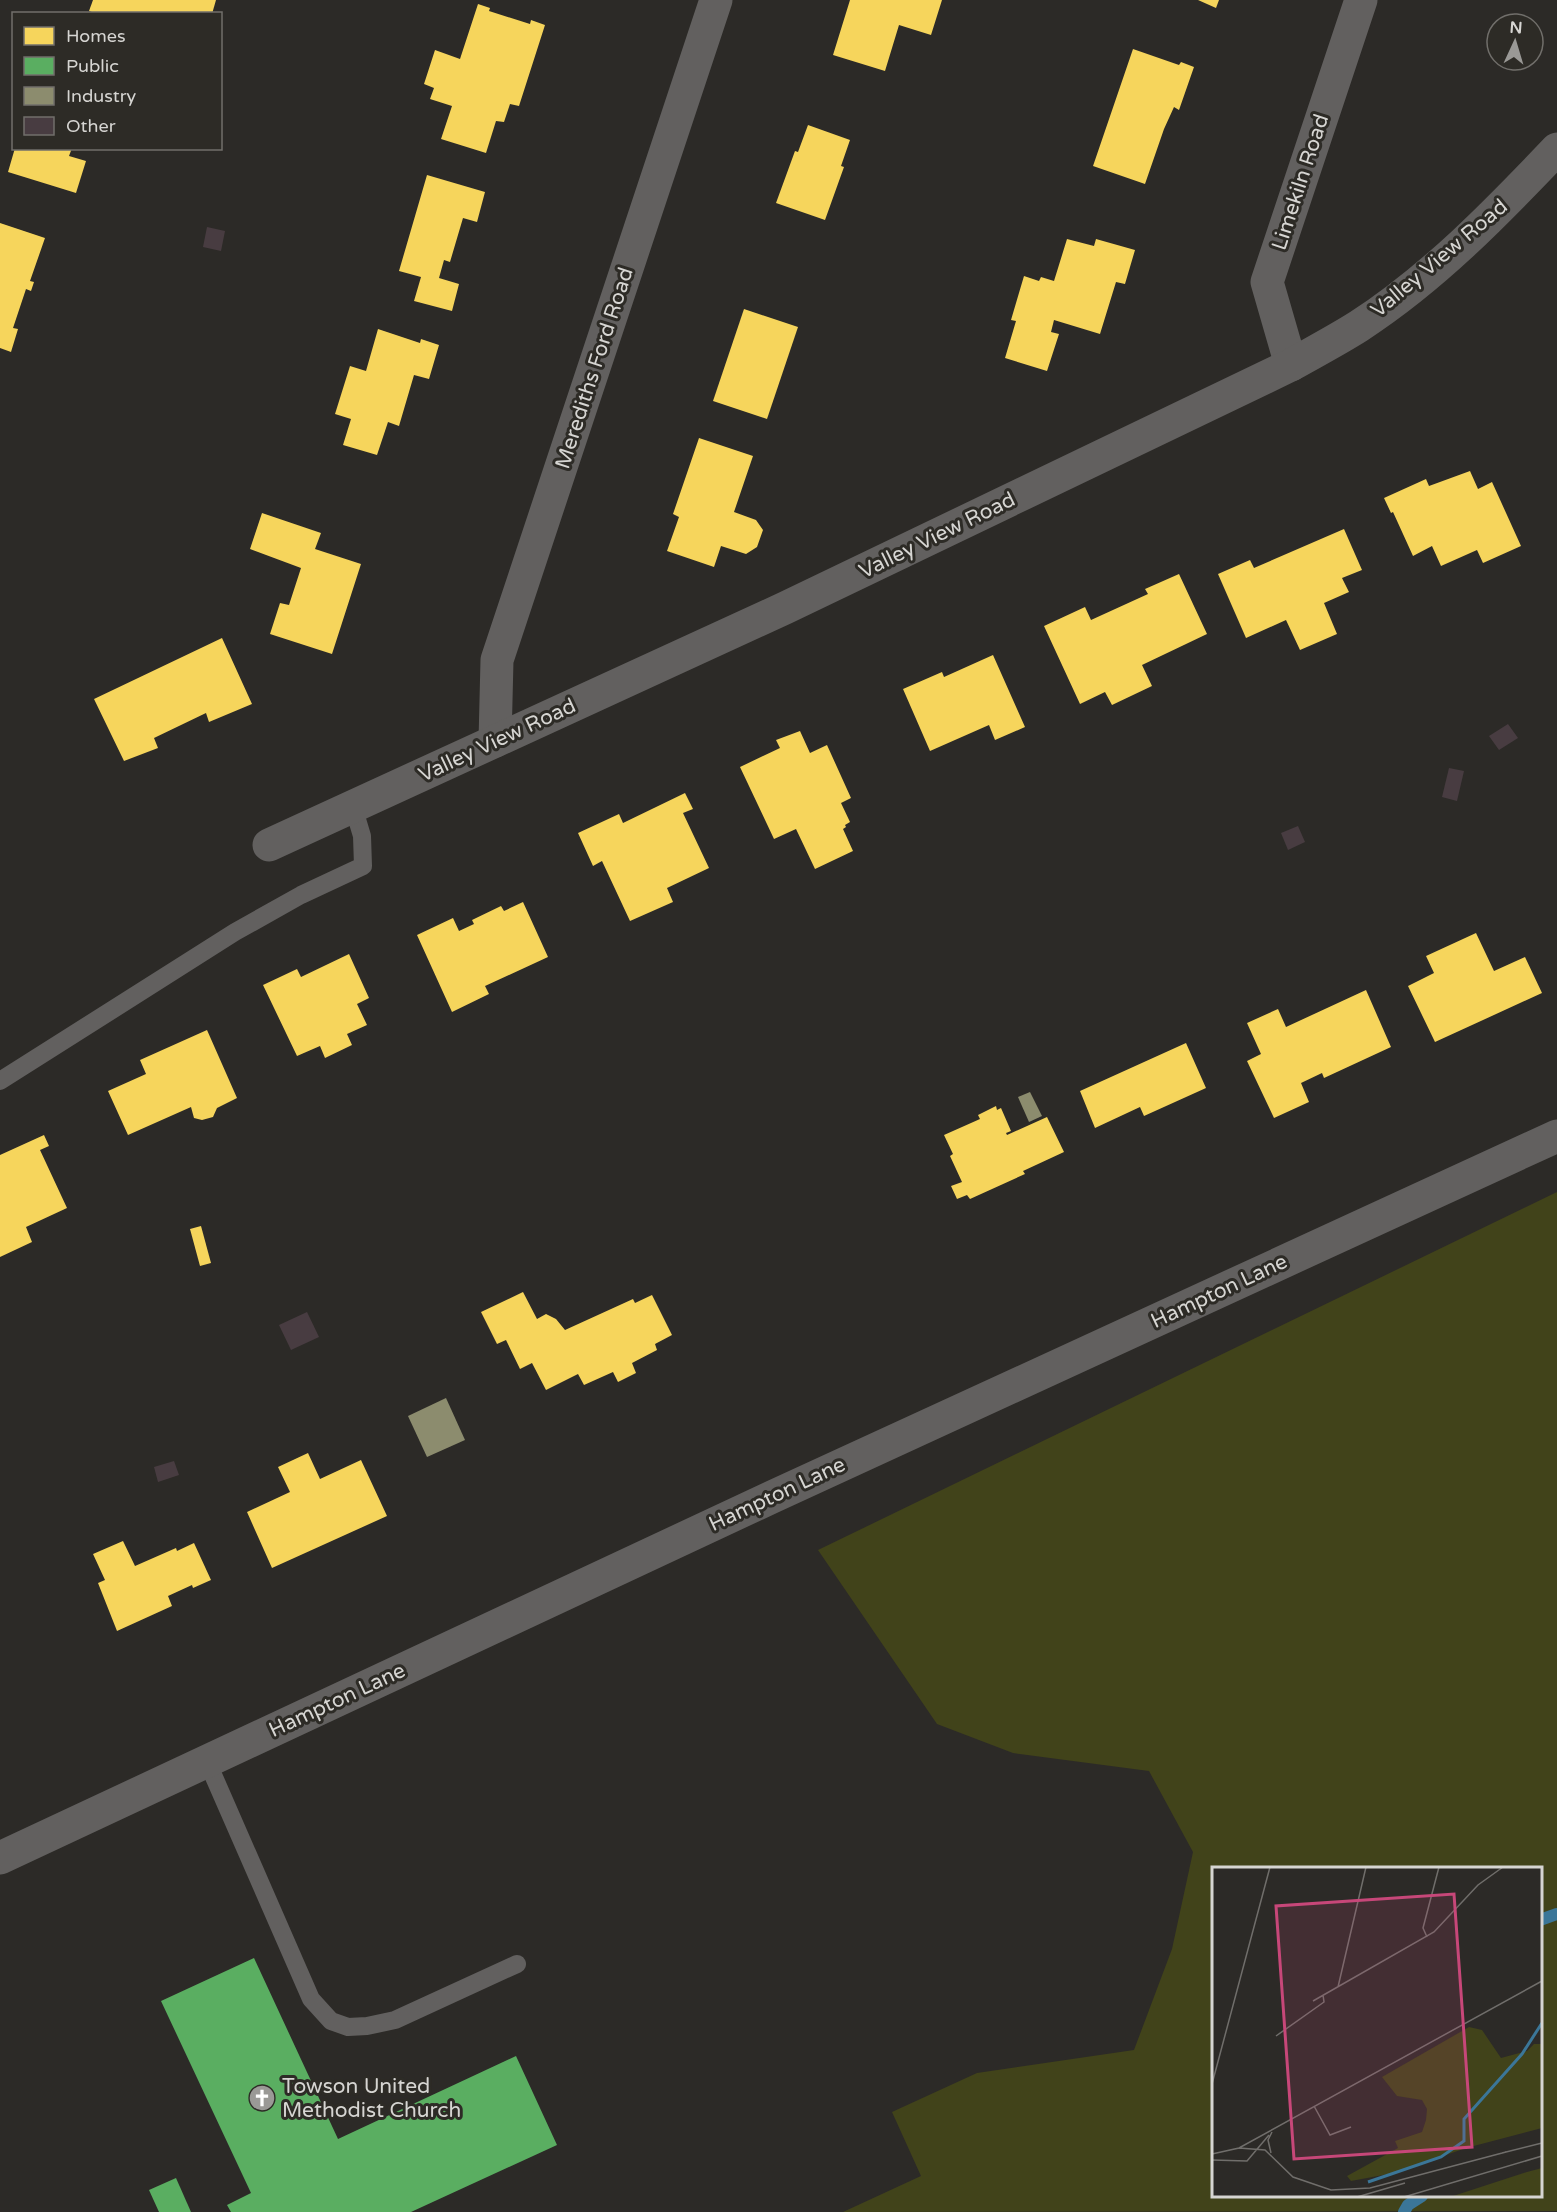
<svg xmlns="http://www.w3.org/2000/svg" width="1557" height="2212" viewBox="0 0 1557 2212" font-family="'Varela Round',sans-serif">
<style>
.green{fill:#41431a;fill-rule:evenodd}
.homes{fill:#f6d55c}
.public{fill:#5aae61}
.industry{fill:#8c8c6e}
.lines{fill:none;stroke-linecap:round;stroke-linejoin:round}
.stream{stroke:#3b7698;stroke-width:12}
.building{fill:#483c41}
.service{stroke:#62605f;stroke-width:18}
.minor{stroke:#62605f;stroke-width:33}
.tertiary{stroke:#62605f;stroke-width:33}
.labels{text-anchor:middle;stroke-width:6;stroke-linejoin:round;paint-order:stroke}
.street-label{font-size:21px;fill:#d6d5d2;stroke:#2d2b26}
.poi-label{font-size:21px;fill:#d6d5d2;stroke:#2d2b26;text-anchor:start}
.inset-river{fill:none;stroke:#3b7698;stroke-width:3}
.inset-road{fill:none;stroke:#706e6b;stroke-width:1.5}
.view{fill:#c74779;fill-opacity:0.15;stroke:#c74779;stroke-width:3}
.inset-edge{fill:none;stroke:#d6d5d2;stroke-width:3}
</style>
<rect width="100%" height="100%" fill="#2c2a27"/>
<path class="green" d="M1557,1192v1019l-714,1 78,-36 -29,-64 85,-39 157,-23 38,-101 21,-97 -44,-81 -136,-18 -76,-29 -119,-174zM1214,1868h326v328h-326z"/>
<g class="homes">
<path d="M93,0h123l-4,14h-115l-8,-3z"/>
<path d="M850,0h92l-11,35 -32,-10 -14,46 -52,-16z"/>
<path d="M1198,0h21l-3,8z"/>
<path d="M478,4l12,4 -1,3 41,13 1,-4 14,5 -26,81 -9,-2 -6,18 -8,-1 -10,32 -45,-14 11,-33 -22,-7 4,-11 -10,-4 11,-34 25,9z"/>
<path d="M1133,49l46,16 2,-3 13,5 -15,43 -5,-3 -10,22 -19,55 -52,-18z"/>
<path d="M808,125l42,15 -9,26 3,1 -19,53 -49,-17 19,-52 3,1z"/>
<path d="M15,148h57l-3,8 17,5 -10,32 -68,-21z"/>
<path d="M427,175l58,17 -8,30 -14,-4 -13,44 -6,-2 -5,18 20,6 -7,27 -38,-10 7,-24 -22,-6z"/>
<path d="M0,223l45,15 -15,43 4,1 -3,9 -5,-2 -13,39 5,1 -7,23 -11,-4z"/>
<path d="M1067,239l27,7 2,-7 39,11 -10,34 -9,-2 -16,52 -46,-14 -3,12 8,2 -12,37 -42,-13 11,-37 -5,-1 13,-44 15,5 2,-4 13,4z"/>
<path d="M744,309l54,18 -31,92 -54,-18z"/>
<path d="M378,329l42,14 1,-4 18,6 -10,34 -15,-4 -15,51 -11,-4 -11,33 -34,-10 8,-26 -16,-5 15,-48 16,5z"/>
<path d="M699,438l54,18 -19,56 22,8 7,10 -6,17 -11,7 -25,-8 -7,21 -47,-16 12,-34 -6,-3z"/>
<path d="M1470,471l8,18 14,-7 29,64 -38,17 -6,-13 -36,16 -9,-20 -19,10 -20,-44 -2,1 -7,-15 42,-19 3,7z"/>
<path d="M262,513l59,20 -6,16 46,15 -29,90 -62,-20 10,-31 9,2 12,-37 -51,-19z"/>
<path d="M1344,529l18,41 -20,8 7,14 -25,11 13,31 -37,16 -14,-30 -40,18 -28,-64 32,-14 4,8z"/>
<path d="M1179,574l28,60 -65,31 10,21 -40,19 -7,-13 -25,12 -36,-78 41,-19 6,13 57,-26 -3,-5z"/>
<path d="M222,638l30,66 -43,18 -3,-9 -52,25 4,10 -34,13 -30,-62z"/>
<path d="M993,655l32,72 -30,13 -6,-15 -59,26 -27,-62 39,-17 2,5z"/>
<path d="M800,731l10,22 17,-8 24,53 -10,5 9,19 -5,3 1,2 -3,2 10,22 -38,18 -19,-40 -22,10 -34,-72 40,-19 -4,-8z"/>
<path d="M685,793l8,16 -10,4 26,55 -42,20 6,14 -43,19 -28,-60 -9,5 -15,-33 41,-19 4,9z"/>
<path d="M523,902l25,55 -63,29 4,8 -37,18 -35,-77 36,-17 6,13 15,-7 -2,-4 29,-14 3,5z"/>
<path d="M1476,933l18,38 31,-14 17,36 -107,49 -27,-56 26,-13 -8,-17z"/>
<path d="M349,954l20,44 -12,6 10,21 -20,9 5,11 -27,13 -5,-12 -23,10 -34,-71 34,-16 4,8z"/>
<path d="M1366,990l25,57 -67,31 -2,-5 -21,10 8,19 -35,16 -27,-57 14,-7 -14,-31 31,-14 8,18z"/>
<path d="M207,1030l30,68 -20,10 -4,9 -11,3 -8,-2 -3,-11 -63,28 -20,-44 38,-17 -6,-14z"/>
<path d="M1186,1043l20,45 -62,28 -4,-9 -45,21 -15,-37z"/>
<path d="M996,1106l1,4 4,-2 10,23 -5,2 1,2 40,-18 17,35 -41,19 2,3 -55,25 -3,-4 -10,4 -6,-13 11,-4 -12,-26 3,-2 -9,-19 36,-16 -2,-4z"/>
<path d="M44,1135l5,11 -9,4 27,58 -41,19 6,15 -32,15v-102z"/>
<path d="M201,1226l10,37 -11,3 -10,-37z"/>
<path d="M523,1292l14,27 9,-5 10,5 9,11 68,-31 2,4 17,-8 20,40 -17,9 2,6 -25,13 4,10 -18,9 -5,-10 -29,13 -6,-11 -32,16 -14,-27 -12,6 -14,-29 -9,4 -16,-32z"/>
<path d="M308,1453l12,26 41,-19 26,56 -115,52 -25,-56 43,-20 -12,-25z"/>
<path d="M123,1541l12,25 41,-18 1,3 17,-8 17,37 -18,8 -1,-3 -24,11 4,10 -55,25 -19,-48 7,-3 -12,-26z"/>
</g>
<g class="public">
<path d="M254,1958l84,181 178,-83 41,89 -146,67h-180l-4,-7 24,-12 -90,-192z"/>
<path d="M176,2178l15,34h-32l-10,-22z"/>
</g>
<g class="industry">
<path d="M1030,1092l12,24 -13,6 -11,-25z"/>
<path d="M446,1398l19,42 -38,17 -19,-41z"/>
</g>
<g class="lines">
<g class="stream">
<path d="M1540,1920l17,-6"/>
<path d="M1404,2212l4,-7 14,-9"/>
</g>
</g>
<g class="building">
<path d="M207,227l18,4 -4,20 -18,-4z"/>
<path d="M1508,724l10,14 -19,12 -10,-14z"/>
<path d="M1449,768l15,3 -7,30 -15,-4z"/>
<path d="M1298,826l7,16 -17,8 -7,-17z"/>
<path d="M307,1312l12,25 -28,13 -12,-25z"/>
<path d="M174,1461l5,14 -21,7 -4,-15z"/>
</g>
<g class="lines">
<g class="service">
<path d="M0,1081l235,-149 66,-37 62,-29 -1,-30 -9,-30"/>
<path d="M207,1761l104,238 20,22 17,6 19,-1 28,-6 122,-56"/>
</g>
<g class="minor">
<path d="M1291,365l-24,-83 94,-282"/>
<path d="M495,741l2,-81 219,-660"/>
<path d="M269,845l516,-237 506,-243c23,-13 46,-25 68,-39 74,-48 137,-113 198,-177"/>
</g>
<path class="tertiary" d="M0,1858l772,-361 785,-361"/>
</g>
<defs>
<symbol id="church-disc" viewBox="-11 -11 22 22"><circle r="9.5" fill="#9a9996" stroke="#2d2b26"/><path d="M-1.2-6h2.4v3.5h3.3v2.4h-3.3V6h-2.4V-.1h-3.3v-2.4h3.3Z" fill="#fff"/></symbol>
</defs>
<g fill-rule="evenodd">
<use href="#church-disc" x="247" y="2083" width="30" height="30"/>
</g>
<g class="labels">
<g class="street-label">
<text transform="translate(1300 182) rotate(-72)" y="7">Limekiln Road</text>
<text transform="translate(1439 258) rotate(-40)" y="7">Valley View Road</text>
<text transform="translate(594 368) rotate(-72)" y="7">Merediths Ford Road</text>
<text transform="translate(937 535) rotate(-26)" y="7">Valley View Road</text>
<text transform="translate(497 740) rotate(-25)" y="7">Valley View Road</text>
<text transform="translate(1219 1291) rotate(-25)" y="7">Hampton Lane</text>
<text transform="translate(777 1494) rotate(-25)" y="7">Hampton Lane</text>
<text transform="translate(337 1700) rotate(-25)" y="7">Hampton Lane</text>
</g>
<g class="poi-label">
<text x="282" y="2093">Towson United<tspan x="282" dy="24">Methodist Church</tspan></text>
</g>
</g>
<g transform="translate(1212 1867)">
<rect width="330" height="330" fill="#2c2a27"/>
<path d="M257,160l13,3 19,28 26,-7 7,-7h8v84l-76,20 -72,25 -43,8 -4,-5 51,-28 -3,-7 27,-9 4,-12 1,-11 -5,-9 -25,-4 -15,-19zM330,301v29h-92l77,-25z" fill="#41431a"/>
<path class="inset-river" d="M156,315l73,-25 23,-16v-22l58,-65 20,-31"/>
<path class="inset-road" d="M215,70l-4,-9 16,-61M126,120l28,-120M101,134l121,-69 44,-47 25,-18M64,169l48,-34 -1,-7M0,217l58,-217M102,239l16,29 21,-8M27,281l26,2 28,27 38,13 39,-2 136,-36M59,286l-3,-13 4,-8M290,286l40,-10M0,287l27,-6 303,-167M0,293l35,1 22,-26M145,330l48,-14M192,330l138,-41"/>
<path class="view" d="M242,27l18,253 -178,12 -18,-253z"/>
<rect width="330" height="330" class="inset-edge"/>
</g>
<rect x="12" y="12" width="210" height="138" fill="#2d2b26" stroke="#716f6b" stroke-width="1.5"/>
<rect x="24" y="27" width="30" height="18" fill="#f6d55c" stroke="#716f6b" stroke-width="1.5"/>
<text x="66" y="42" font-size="18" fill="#d6d5d2">Homes</text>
<rect x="24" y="57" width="30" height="18" fill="#5aae61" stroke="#716f6b" stroke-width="1.5"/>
<text x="66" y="72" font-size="18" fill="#d6d5d2">Public</text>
<rect x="24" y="87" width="30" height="18" fill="#8c8c6e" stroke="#716f6b" stroke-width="1.5"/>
<text x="66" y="102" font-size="18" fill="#d6d5d2">Industry</text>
<rect x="24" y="117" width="30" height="18" fill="#483c41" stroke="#716f6b" stroke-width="1.5"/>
<text x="66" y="132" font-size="18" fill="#d6d5d2">Other</text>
<g transform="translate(1515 42) rotate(4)"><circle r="28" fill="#2d2b26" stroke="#716f6b" stroke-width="1.5"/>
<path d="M0-4.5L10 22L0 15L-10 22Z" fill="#9a9996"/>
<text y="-9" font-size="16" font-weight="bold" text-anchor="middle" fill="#d6d5d2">N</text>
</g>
</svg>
